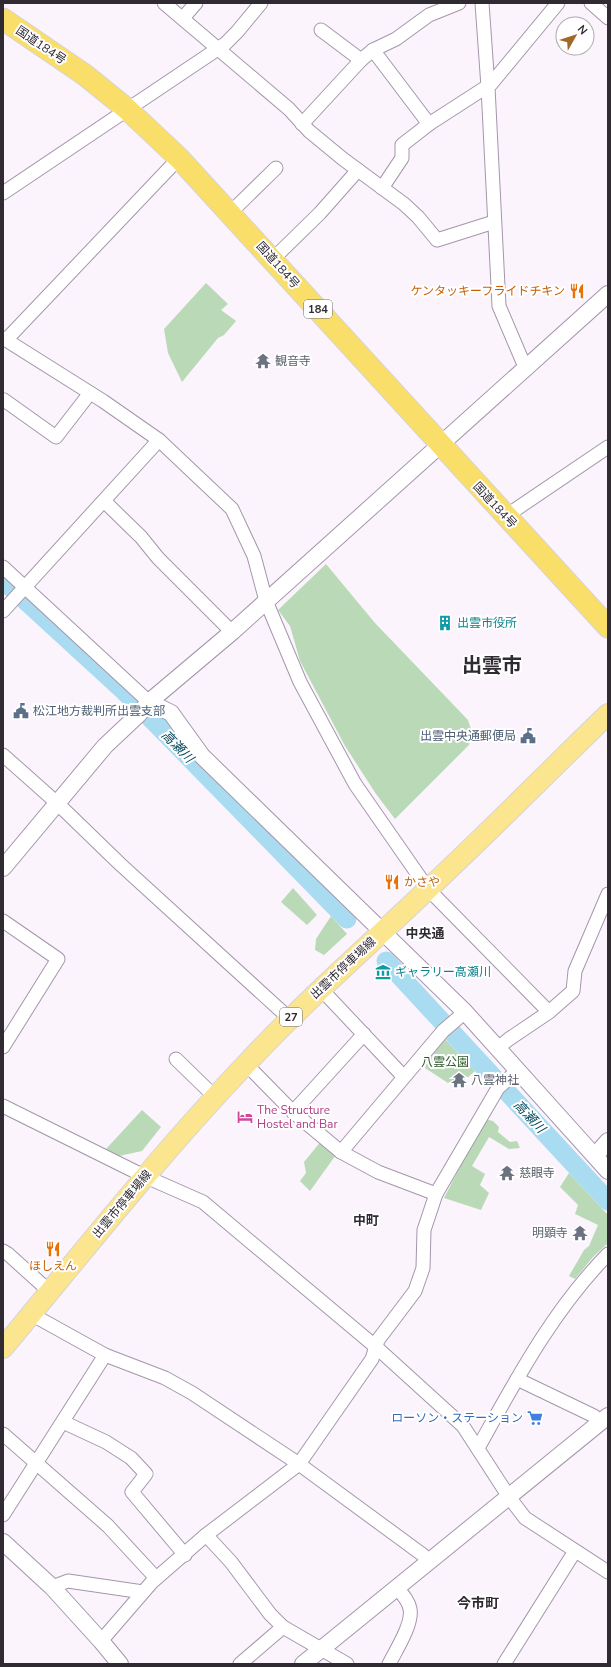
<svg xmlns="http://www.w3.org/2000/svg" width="611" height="1667" viewBox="0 0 611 1667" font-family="'Nunito Sans','Noto Sans JP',sans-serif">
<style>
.green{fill:#badab7}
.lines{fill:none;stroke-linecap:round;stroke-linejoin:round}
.river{stroke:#aadcf1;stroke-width:19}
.minor-casing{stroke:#a596ab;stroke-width:15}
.tertiary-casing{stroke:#a596ab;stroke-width:18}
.primary-casing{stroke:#d6d4d6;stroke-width:22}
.trunk-casing{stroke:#d6d4d6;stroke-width:23}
.minor{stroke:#fff;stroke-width:13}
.tertiary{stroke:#fff;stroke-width:16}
.primary{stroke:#fbe68f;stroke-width:20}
.trunk{stroke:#fade6a;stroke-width:21}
.labels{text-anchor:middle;stroke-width:4;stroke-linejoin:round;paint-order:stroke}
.shield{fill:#fff;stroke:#6e6a70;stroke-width:1}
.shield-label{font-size:11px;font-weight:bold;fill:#302a33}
.street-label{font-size:12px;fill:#302a33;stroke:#fff}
.food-label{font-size:12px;fill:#c56008;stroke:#fff;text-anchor:end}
.worship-label{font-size:12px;fill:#5b616d;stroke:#fff;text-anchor:start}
.culture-label{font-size:12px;fill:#0d838f;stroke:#fff;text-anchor:start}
.service-label{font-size:12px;fill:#4e5e75;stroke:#fff;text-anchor:start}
.park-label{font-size:12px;fill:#2d592a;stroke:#fff}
.hotel-label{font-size:12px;fill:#b23c85;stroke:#fff;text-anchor:start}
.shop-label{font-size:12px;fill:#366cbe;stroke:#fff;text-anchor:end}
.water-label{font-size:13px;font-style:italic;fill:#00475c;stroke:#fff}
.neighbourhood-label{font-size:13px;font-weight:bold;fill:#302a33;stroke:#fff}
.quarter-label{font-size:14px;font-weight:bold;fill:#302a33;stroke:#fff}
.town-label{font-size:20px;font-weight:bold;fill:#302a33;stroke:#fff}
</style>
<rect width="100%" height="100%" fill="#fbf4fd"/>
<g class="green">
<path d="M206,283l22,21 -7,6 15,11 -12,14 -6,3 -36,44 -14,-29 -4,-24z"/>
<path d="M326,564l49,59 93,97 4,12 -3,13 -74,74 -19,-25 -31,-48 -45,-85 -10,-35 -12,-16z"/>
<path d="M293,888l24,27 -10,10 -26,-23z"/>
<path d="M331,916l16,18 -23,21 -9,-5 1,-11z"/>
<path d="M444,1038l31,33 -9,8 -18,4 -23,-15 3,-10z"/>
<path d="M142,1110l19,17 -19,24 -23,5 -13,-7z"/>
<path d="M485,1119l8,2 6,6 -1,5 12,10 7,-1 3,7 -11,1 -20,-12 -17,29 13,8 -5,11 9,8 -8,17 -37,-12z"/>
<path d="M322,1140l16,12 -28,39 -10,-10 6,-8 -2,-11z"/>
<path d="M569,1173l39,42v28l-15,14 -18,22 -6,-3 15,-26 5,-4 9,-21 -23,-11 3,-9 -18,-18z"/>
</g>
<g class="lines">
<g class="river">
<path d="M3,580l122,112 222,227"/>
<path d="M386,961l222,240"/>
</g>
<defs>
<g id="minor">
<path d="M164,3l125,106 20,22 34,28 61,45 14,13 19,23 57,-18"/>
<path d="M482,3l6,84 11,219 26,61"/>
<path d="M591,3l17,15"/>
<path d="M183,18l13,-15"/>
<path d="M321,30l40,30"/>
<path d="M373,50l56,74"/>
<path d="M302,124l59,-64 12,-10 23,-11 33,-24 30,-12"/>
<path d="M382,188l20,-30v-13l27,-21 62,-40 67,-81"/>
<path d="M3,193l222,-149 12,-12 24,-29"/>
<path d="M230,213l46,-45"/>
<path d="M273,259l47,-46 38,-43"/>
<path d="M3,338l100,63 56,39 73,69 22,47 12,45 34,81 55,102 73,105 121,123"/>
<path d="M6,340l173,-182"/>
<path d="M3,401l1,-1 52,37 34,-44"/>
<path d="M104,501l37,36 17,21 74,74"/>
<path d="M506,516l102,-69"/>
<path d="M3,567l146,135"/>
<path d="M3,611l156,-171"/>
<path d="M3,755l54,48 63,61 170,155"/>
<path d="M3,921l55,38 -55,88"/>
<path d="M321,989l82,87"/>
<path d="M498,1048l11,-9 40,-27 24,-21 2,-20 33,-77"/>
<path d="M176,1059l39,38"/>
<path d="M246,1064l47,48 48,40 37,20 58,22"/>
<path d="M3,1106l141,70 59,26 173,145 87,79 46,71 16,21 83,54"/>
<path d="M293,1112l71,-78"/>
<path d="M341,1152l102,-121 22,-19"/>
<path d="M3,1251l5,3 41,37"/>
<path d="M31,1314l74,41 60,23 27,15 107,71 124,91 6,7"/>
<path d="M517,1379l77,37 6,7"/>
<path d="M63,1422l43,20 25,16 15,16 -14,18 53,63"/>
<path d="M3,1434l105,92 48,52"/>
<path d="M478,1448c38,-68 75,-138 130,-194"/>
<path d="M3,1515l102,-160"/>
<path d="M206,1535l25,27 39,52 13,13 64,37"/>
<path d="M52,1587l16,-6 75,11"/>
<path d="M101,1641l51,-59 54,-47 93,-71 73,-105 6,-19 37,-49 8,-23 1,-38 12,-36 62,-106 20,-18"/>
<path d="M240,1664l43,-37"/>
<path d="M389,1664c7,-14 24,-40 21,-55 -1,-8 -8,-15 -13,-21"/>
<path d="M504,1664l71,-113"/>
</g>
<g id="tertiary">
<path d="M149,702l22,11 31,43 263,256 143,159"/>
<path d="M3,868l102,-122 33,-31 11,-13 83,-70 376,-338"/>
<path d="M595,1156l13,-15"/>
<path d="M3,1542l49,45 49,54 19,23"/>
<path d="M303,1664l305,-248"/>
</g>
<path id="primary" d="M3,1348c80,-96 157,-194 244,-285 57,-61 120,-116 181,-174 61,-57 120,-117 180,-175"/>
<path id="trunk" d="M3,19l82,56 42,34 52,49 429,469"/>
</defs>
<use href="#minor" class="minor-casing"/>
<use href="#tertiary" class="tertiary-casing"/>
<use href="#primary" class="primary-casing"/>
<use href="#trunk" class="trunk-casing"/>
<use href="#minor" class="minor"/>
<use href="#tertiary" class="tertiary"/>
<use href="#primary" class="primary"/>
<use href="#trunk" class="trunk"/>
</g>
<defs>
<symbol id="restaurant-bare" viewBox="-9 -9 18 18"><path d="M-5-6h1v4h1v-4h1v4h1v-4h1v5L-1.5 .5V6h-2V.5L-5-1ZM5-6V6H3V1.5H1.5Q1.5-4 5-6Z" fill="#e8710a" stroke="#fff" stroke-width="2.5" paint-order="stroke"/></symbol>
<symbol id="temple-bare" viewBox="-9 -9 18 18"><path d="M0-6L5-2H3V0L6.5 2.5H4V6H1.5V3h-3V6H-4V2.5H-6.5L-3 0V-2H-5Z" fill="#6b7280" stroke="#fff" stroke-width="2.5" paint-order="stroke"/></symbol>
<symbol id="building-bare" viewBox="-9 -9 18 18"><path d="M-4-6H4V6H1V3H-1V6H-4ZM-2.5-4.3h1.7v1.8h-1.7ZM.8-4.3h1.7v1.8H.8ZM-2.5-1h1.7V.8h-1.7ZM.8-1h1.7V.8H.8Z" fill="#0f9aa8" stroke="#fff" stroke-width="2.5" paint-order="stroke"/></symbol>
<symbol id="civic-bare" viewBox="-9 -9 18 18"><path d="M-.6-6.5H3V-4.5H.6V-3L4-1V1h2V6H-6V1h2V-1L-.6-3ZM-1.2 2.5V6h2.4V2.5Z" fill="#5c6f8a" stroke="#fff" stroke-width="2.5" paint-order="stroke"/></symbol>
<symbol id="museum-bare" viewBox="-9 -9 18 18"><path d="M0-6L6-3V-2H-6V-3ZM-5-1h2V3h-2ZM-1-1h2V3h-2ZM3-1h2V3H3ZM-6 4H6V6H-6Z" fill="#0f9aa8" stroke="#fff" stroke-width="2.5" paint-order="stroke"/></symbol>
<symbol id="hotel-bare" viewBox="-9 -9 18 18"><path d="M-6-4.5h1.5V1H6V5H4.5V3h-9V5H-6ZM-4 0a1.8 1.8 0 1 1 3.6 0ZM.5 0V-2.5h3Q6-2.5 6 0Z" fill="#d1479c" stroke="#fff" stroke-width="2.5" paint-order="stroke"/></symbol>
<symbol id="supermarket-bare" viewBox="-9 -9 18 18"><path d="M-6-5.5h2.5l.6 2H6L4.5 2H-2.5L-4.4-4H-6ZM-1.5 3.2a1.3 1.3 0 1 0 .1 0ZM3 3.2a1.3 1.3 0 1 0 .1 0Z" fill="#3f7fe0" stroke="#fff" stroke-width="2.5" paint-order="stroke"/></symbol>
</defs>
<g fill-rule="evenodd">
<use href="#restaurant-bare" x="566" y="280" width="22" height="22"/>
<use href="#temple-bare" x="252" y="350" width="22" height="22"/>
<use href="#building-bare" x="434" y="612" width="22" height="22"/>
<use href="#civic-bare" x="10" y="700" width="22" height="22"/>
<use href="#civic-bare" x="517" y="725" width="22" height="22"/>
<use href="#restaurant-bare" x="381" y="871" width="22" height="22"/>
<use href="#museum-bare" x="372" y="961" width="22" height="22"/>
<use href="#temple-bare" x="448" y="1069" width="22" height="22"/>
<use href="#hotel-bare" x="234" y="1106" width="22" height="22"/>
<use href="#temple-bare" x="496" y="1162" width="22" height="22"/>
<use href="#temple-bare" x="569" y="1222" width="22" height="22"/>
<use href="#restaurant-bare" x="42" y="1238" width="22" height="22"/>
<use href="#supermarket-bare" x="524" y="1407" width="22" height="22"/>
</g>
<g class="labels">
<g class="shield">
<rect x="304" y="300" width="28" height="18" rx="3"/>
<rect x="280" y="1008" width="22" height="18" rx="3"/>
</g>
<g class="shield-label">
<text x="318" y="313">184</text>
<text x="291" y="1021">27</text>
</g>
<g class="street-label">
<text transform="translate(41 45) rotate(34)" y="4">国道184号</text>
<text transform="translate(278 265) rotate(48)" y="4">国道184号</text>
<text transform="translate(495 505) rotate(47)" y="4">国道184号</text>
<text transform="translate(343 968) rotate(-43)" y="4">出雲市停車場線</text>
<text transform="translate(122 1204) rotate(-50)" y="4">出雲市停車場線</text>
</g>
<g class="food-label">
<text x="565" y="295">ケンタッキーフライドチキン</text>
<text x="404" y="886" text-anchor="start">かさや</text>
<text x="53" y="1270" text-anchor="middle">ほしえん</text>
</g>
<g class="worship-label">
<text x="275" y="365">観音寺</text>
<text x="471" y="1084">八雲神社</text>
<text x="519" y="1177">慈眼寺</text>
<text x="568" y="1237" text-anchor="end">明顕寺</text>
</g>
<g class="culture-label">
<text x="457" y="627">出雲市役所</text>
<text x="395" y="976">ギャラリー高瀬川</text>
</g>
<g class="service-label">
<text x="33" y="715">松江地方裁判所出雲支部</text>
<text x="516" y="740" text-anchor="end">出雲中央通郵便局</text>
</g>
<g class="park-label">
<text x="445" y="1066">八雲公園</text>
</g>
<g class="hotel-label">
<text x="257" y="1114">The Structure<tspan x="257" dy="14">Hostel and Bar</tspan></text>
</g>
<g class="shop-label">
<text x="523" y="1422">ローソン・ステーション</text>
</g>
<g class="water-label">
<text transform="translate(178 746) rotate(46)" y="5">高瀬川</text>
<text transform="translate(530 1116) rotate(47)" y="5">高瀬川</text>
</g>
<g class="neighbourhood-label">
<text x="425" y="938">中央通</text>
<text x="366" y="1225">中町</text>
</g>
<g class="quarter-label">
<text x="478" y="1608">今市町</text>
</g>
<g class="town-label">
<text x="492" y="672">出雲市</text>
</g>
</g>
<rect width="611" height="1667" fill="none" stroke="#302a33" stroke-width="8"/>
<g transform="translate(575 36) rotate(51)"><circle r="19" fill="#ffffff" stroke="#acaaad"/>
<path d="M0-3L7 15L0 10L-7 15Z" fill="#a26828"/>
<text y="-6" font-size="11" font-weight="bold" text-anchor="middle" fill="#302a33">N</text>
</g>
</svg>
